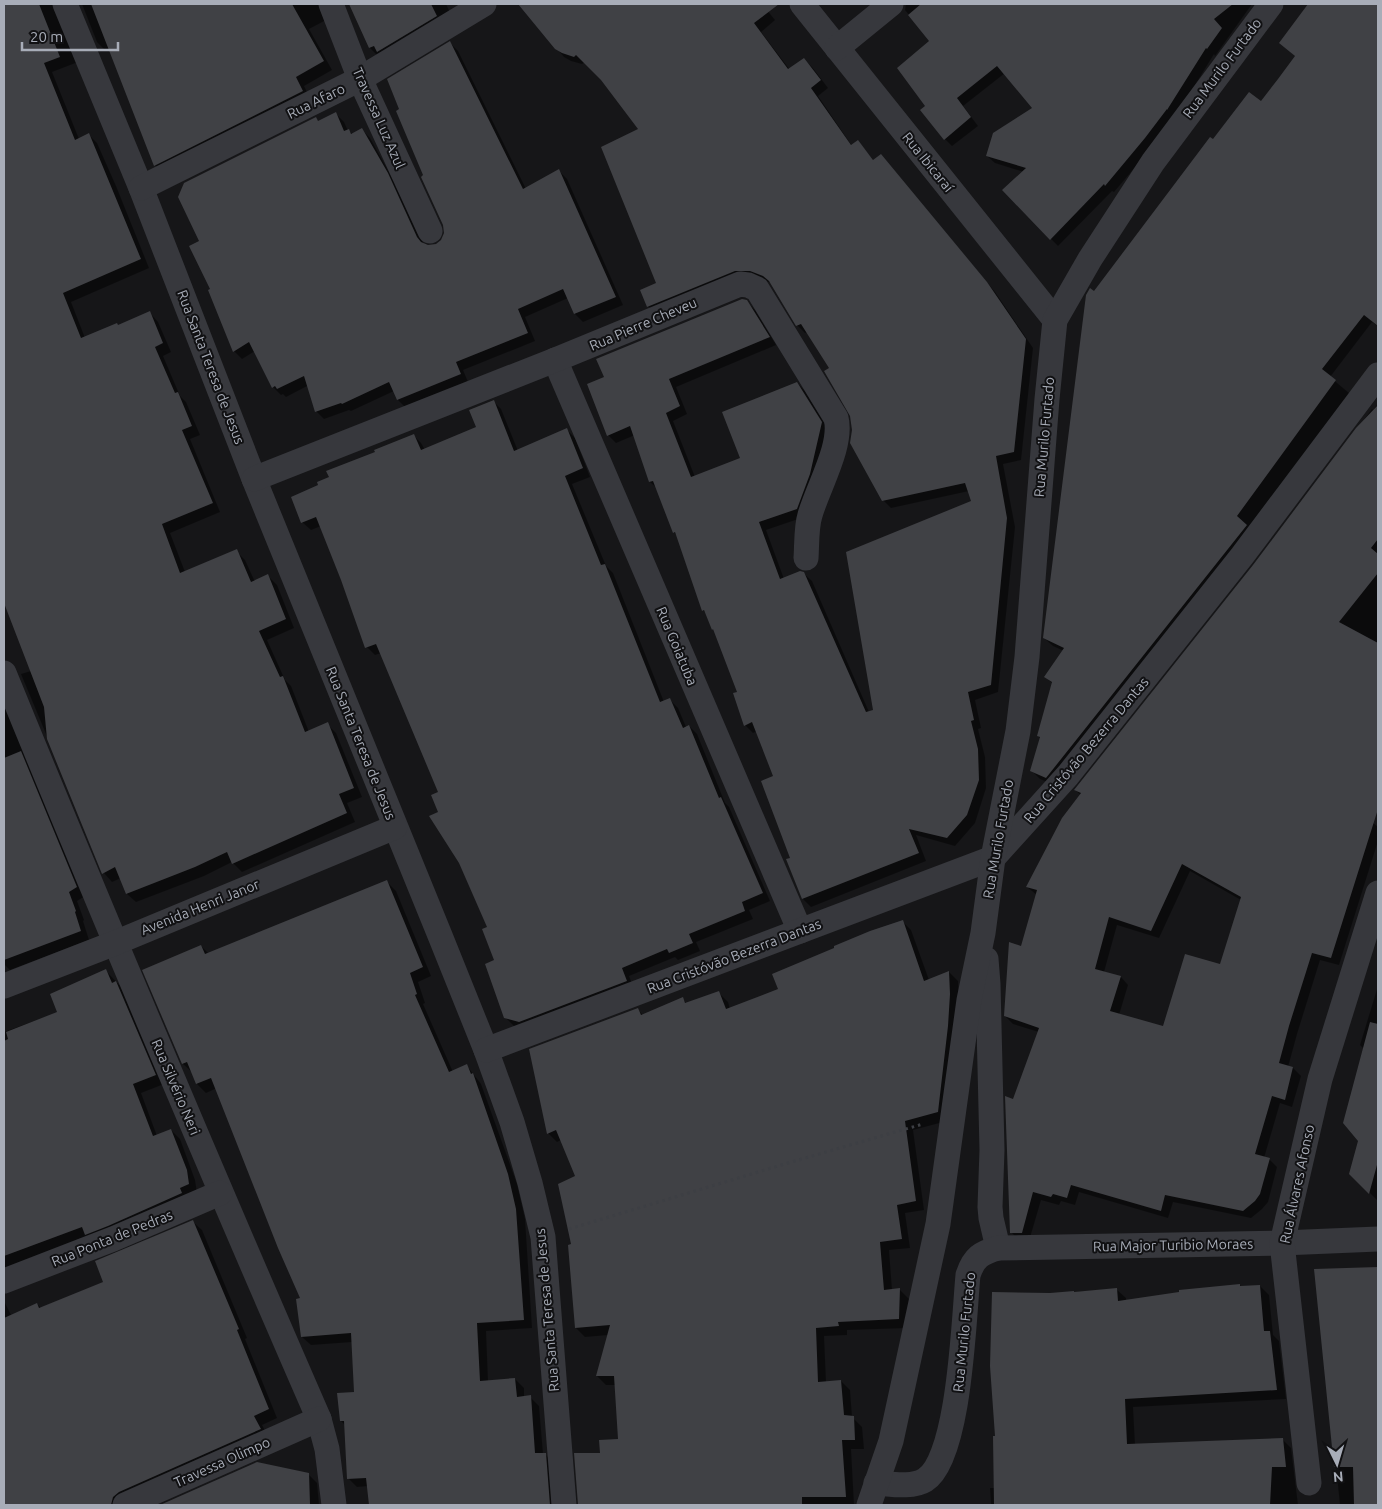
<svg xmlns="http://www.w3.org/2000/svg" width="1382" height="1509" viewBox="0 0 1382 1509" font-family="Ubuntu,sans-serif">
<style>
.shadow{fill:#0007;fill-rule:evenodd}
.building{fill:#404145;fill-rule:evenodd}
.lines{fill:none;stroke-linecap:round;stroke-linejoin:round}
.path{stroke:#3d3f44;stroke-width:3;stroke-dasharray:2.5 4;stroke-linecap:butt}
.street{stroke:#37383d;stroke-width:25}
.labels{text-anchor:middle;stroke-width:4;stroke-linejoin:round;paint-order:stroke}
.street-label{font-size:14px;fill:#a8adb8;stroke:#111113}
</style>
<rect width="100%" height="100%" fill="#161618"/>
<g class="shadow">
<path d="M4,4h58l16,58 -26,10 27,67 9,-5 9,9 19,43 33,82 -78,34 14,36 33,-11 32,-14 8,9 13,30 -8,4 17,40 6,6 14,33 -10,4 30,73 -50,21 15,39 51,-21 9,9 10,22 13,-6 9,9 17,43 -27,12 18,40 6,6 18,46 18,-8 9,9 26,64 -15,6 8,19 -113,50 -10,-10 -28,14 -68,26 -9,-8 -6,-16 -9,4 -8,-9 -83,-199 10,-3 -27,-72z"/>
<path d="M82,4h247l-3,16 -17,9 23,41 -28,16 7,14 -148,74 -8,-9 -45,-116 -4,2 -9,-9z"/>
<path d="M351,4h95l6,13 -74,39 -8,-8z"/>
<path d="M542,4h220l13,16 -14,12 29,38 14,-10 8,7 16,21 -10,8 34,50 6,-5 16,20 14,3 107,128 38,56 -12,112 -18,4 12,63 -17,165 -23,8 6,28 -3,1 7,28 1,31 -11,35 -20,23 -39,-11 10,26 -115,46 -8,-8 -15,-39 4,-2 -17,-81 -18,-46 -4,2 -8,-8 -6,-32 -23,-61 -9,-18 -4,-4 -26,-74 -3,-4 -16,-43 -8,-7 -15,-47 -19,8 -8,-8 -2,-58 140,-76 9,9 21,35 -100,42 11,27 -14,7 22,56 47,-18 55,-76 8,8 24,40 -25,86 -38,13 18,49 19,-6 9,8 57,131 5,-1 99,-209 -4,-11 -78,17 -8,-8 -30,-70 -2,-14 -20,-47 -23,-37 -3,1 -8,-8 -25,-42 -13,-5 -103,36 -8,-8 10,-22 -18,-154 -38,-51 -17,-17 -3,2 -11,-3 -7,-4 -35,-42z"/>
<path d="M906,4h346l-37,52 -1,-2 -38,62 -23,30 -39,46 -2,-1 -54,55 -54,-55 20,-19 -29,-9 -8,-7 46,-48 -28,-35 -42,33 15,20 -26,20 -7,-7 -18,-33 4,-64 -26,-32z"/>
<path d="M1312,4h66v322l-6,-4 -42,55 26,22 -301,386 -15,-6 -8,-8 9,-32 -3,-3 15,-52 -7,-7 18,-26 -11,-5 -9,-8 50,-345 120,-152 47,-38 35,-46 -11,-11z"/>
<path d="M450,43l8,8 68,138 33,-18 8,8 56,126 -40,17 -8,-8 -7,-16 -43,19 10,24 -72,29 5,12 -62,26 -8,-8 -4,-9 -43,20 -2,-1 -25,9 -8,-8 -7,-26 -23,12 -3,-3 -2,1 -8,-8 -18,-36 -13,8 -8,-8 -22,-62 -11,-48 115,-122 3,3 17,-8 8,8 4,9 5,3 9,-4 8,8 25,45 29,62 4,1 9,-1 5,-5 3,-7 -1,-8 -19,-49z"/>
<path d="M493,401l8,8 17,42 49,-21 8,8 15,39 -18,7 34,82 7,7 51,129 6,-2 8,8 8,19 3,-1 8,8 28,69 4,4 41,94 -21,9 4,9 -57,23 4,9 -22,9 -3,-3 -46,19 5,13 -106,41 -14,-4 -9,-9 -9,-56 -7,-33 -49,-116v-20l-59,-139 -6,2 -8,-8 -46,-121 -10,4 -9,-8 18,-36 56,-33 37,-18 8,8 4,7 53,-22z"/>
<path d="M1378,404v395l-11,19 11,9v14l-39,124 -19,-5 -23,74 -9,33 5,1 8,8 -9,31 -12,-4 -16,55 5,1 8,8 -9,35 -6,7 -11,9 -78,-16 -5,16 -89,-26 -4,13 -14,-4 -2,4 -18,-5 -12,41h-9l-8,-8 2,-133 25,-68 -26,-8 -8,-8 17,-69 15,-52 -10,-8 54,-92 -6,-5 179,-224 118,-157 1,1zM1190,871l51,29 -21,66 -57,62 -44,-13 9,-30 -7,-8 -17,-5 13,-47 42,13z"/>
<path d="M4,700l81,196 -8,5 7,19 -1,1 6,19 -79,30 -6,-6z"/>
<path d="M387,882l9,9 35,85 -13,6 7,21 -2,1 30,68 14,-6 14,18 36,100 8,35 7,109 -46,3 2,50 27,-2 9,9v9h6l9,9 4,48h2l9,9 4,42h-188l-2,-19 -11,1 -9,-9 -3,-53 -4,-4 15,-28 -4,-51 -41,3 -9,-8 -1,-38 -84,-211 -11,5 -9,-9 -4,-11 -10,-9 -39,-94 57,-24 8,8z"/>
<path d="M902,921l9,9 18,50 20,-8 9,9 1,23 -12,117 -34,9 11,80 -19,3 5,35 -21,2 3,40h8l9,9 -1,29 -61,2v5l-23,1 2,46 15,-1 9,9 2,27 10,10 2,22h-13l3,56h-275l-3,-51h26l17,-14 -3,-55h-10l-9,-9 11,-41 -23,2 -9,-9 -3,-83 3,-69 -15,-36 -4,2 -9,-9 89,-124 6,6 39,-16 5,5 32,-11 9,9 2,7 50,-19z"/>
<path d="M106,971l19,20 39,93 -23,9 16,43 14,-6 9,9 15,41 2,13 -193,76v-237l55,-20z"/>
<path d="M1378,986v210l-1,4 -26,-26 8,-33 5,-92 -4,-4z"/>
<path d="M193,1222l9,8 45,108 -2,1 32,79 -15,7 7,13 -147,67h-118v-204l7,14 26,-11 4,4 63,-26z"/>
<path d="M1378,1268v237h-38l-24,-235z"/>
<path d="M1240,1285l1,2 19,-1 9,9 4,40 6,6 7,58 -153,8 2,38 147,-6 9,9 7,57h-307l-1,-17h5l1,-51 54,-143 66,-5 10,9v3z"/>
<path d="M257,1463l51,11 9,9 2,22h-156z"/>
</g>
<g class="building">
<path d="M4,4h35l21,53 -16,6 31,77 14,-7 52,126 -78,34 18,45 36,-15 1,2 32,-14 13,32 -8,4 20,46 3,-1 14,34 -10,4 31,73 -51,21 18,49 57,-24 14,33 17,-8 18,45 -27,12 21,46 3,-1 22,56 23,-10 26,66 -15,6 8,19 -115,51 -5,-12 -32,15 -69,27 -11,-27 -13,7 -55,-135 -3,-32 -40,-104z"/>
<path d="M91,4h201l32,57 -28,16 7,14 -149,75z"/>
<path d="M349,4h82l6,12 -60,36 -3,-6 -5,2z"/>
<path d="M518,4h261l-25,19 34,46 16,-11 17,22 -10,8 40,57 7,-5 15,20 8,-6 106,128 39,57 -12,113 -18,4 11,62 -16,167 -23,7 6,28 -3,1 7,28 1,31 -12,35 -20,23 -38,-9 10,24 -117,46 -16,-40 4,-1 -29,-77 12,-5 -21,-54 -8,4 -11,-33 4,-1 -24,-63 -1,1 -8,-20 -2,1 -27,-79 -2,1 -20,-52 -4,1 -19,-56 -23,10 -20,-52 17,-7 -8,-18 146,-60 5,1 23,37 -101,42 11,27 -14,7 25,64 49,-19 -18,-46 75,-30 25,40 -12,52 -13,35 -38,13 21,57 20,-8 4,1 62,140 7,-2 -27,-158 125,-51 -6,-18 -83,18 -32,-58 2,-13 -2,-14 -26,-45 5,-3 -28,-44 -5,2 -27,-45 -6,-5 -13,-5h-15l-88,36 -7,-17 16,-7 -55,-136 37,-18 -37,-49 -25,-25 -2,2 -12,-4 -7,-4z"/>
<path d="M921,4h312l-19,15 8,9 -15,21 -1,-1 -39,62v-1l-22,29 -40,48 -1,-2 -54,56 -48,-50 24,-22 -40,-12 7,-23 39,-25 -35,-42 -40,32 14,19 -27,23 -24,-30 5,-4 -28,-38 32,-27 -21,-26z"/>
<path d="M1308,4h70v322l-14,-11 -42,54 14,11 -99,136 10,9 -201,253 -16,-7 10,-34 -3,-1 15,-54 -8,-5 20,-29 -21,-10 43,-343 4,-7 4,3 116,-154 3,2 36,-47 12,9 17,-22 17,-23 -16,-13z"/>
<path d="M450,41l73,148 36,-20 57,128 -42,17 -11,-25 -45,20 10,24 -72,29 5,12 -64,26 -8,-18 -47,22 -1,-1 -26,9 -11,-36 -27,13 -2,-3 -3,2 -23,-46 -16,10 -25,-62 2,-1 -21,-43 10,-5 -21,-44 6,-14 132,-66 2,4 18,-9 8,19 5,-2 2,5 11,-6 26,45 29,64 4,5 7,3 8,-1 5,-4 3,-7 -1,-8 -22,-48 2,-2 -27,-64 3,-2 -12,-30z"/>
<path d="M494,400l20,51 53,-23 16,40 -18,8 36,89 4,-1 55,138 10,-4 13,30 6,-3 30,73 2,-1 42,96 -21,9 3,9 -56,23 4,9 -24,10 -2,-4 -45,19 5,13 -108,41 -15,-4 -19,-54 9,-4 -12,-31 5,-2 -28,-64 -30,-47 9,-4 -7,-17 7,-3 -62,-148 -11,4 -24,-68 -25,-63 -15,6 -10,-26 27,-12 -1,-3 12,-5 -3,-6 49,-19 -1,-2 40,-16 7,16 55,-23 -7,-17z"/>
<path d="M1378,405v134l-7,9 7,6v19l-39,49 39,21v166l-47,149 -19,-5 -23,73 -10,37 14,4 -8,33 -13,-4 -17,58 15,4 -10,36 -5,7 -12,10 -78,-16 -4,16 -90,-26 -4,13 -14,-4 -2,3 -18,-5 -11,41h-12l-5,-137 8,3 26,-71 -35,-12 5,-74 12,4 16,-56 -11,-3 36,-69 19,-25 -7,-3 179,-225 103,-137zM1182,864l59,33 -21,67 -35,-10 -22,72 -53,-15 11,-35 -26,-7 14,-52 42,14z"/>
<path d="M21,751l56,136 -8,5 7,19 -1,1 6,19 -77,29v-202z"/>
<path d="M387,880l36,87 -13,6 7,21 -2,1 34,77 18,-8 4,10 2,-1 35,101 8,35 8,111 -47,3 3,58 35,-3 2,19 14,-2 4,58h11l4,52h-181l-3,-27 -19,1 -3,-58h-4l-3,-28 17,-1 -3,-59 -50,4 -5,-38 4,-1 -22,-50 -67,-170 -15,6 -9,-22 -5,2 -40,-94 59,-25 4,9z"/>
<path d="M903,920l21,61 25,-10 1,23 -2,32 -10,86 -33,9 11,80 -19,4 5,34 -22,3 4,48 16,-2 -1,31 -61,3 1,4 -23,2 2,54 23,-2 3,35 10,1 1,24h-13l4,57h-44v8h-224l-4,-52h26l-1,-13 19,-1 -4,-63h-18l14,-51 -35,3 -7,-83 3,-1 -13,-60 17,-8 -19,-46 -9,4 -18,-85 109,-41 3,7 42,-18 2,6 34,-12 7,18 52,-20 -6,-15 62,-26v-2l36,-15z"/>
<path d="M106,969l6,14 4,-2 40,94 -23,9 20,52 18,-7 16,41 2,14 -9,4 2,5 -74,33 -23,9 -3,-8 -78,29v-215l4,-2 -2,-7 51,-20 -7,-18z"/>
<path d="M1370,1022l8,2v142l-1,-1 -8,29 -20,-20 9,-33 -15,-18z"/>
<path d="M193,1220l46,109 -2,1 32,79 -15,7 7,13 -142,63 -6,5 -2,8h-107v-187l33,-15 2,5 64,-26 -8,-21z"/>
<path d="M1378,1267v238h-24l-1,-38h-19l-20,-198z"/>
<path d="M1240,1284v2l20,-1 4,46h6l7,59 -152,9 2,45 156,-6 3,29h-14l-2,38h-276l-1,-69h2l-5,-70 2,-74 58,1 24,-2v1l43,-4 1,13 61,-9v-2z"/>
<path d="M257,1462l52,11 1,32h-150z"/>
</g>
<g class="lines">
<path class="path" d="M569,1229l219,-66 135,-39"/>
<g class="street">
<path d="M65,4l76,184 113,291 187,459 45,112 26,72 18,61 13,54 21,268"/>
<path d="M331,4l29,75 70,152"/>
<path d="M802,4l253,316"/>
<path d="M837,48l54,-44"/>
<path d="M141,188l219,-109 124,-75"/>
<path d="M555,360l245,571"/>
<path d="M254,479l301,-119 185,-76 8,1 9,4 79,129c7,27 -18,69 -26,97 -4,13 -3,29 -4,43"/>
<path d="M4,673c102,250 207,498 315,746l8,30 7,56"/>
<path d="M986,959l2,25 4,166 -2,57 1,11 7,30"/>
<path d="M4,986l111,-43 280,-116"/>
<path d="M486,1050l507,-192 75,-83 174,-219 136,-181"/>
<path d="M4,1281l109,-42 107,-46"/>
<path d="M876,1483c15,1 36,5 49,-3 35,-21 39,-165 43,-205 6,-18 13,-22 30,-27l284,-5 96,-4"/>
<path d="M1309,1483l-27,-240 38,-164 58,-186"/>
<path d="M125,1505l194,-86"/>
<path d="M869,1505l22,-64 47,-217 31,-224 14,-67 10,-75 25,-127 9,-74 20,-258 8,-79 35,-61 63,-97 118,-158"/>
</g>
</g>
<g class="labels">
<g class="street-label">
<text transform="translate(1222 68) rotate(-53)" y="5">Rua Murilo Furtado</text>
<text transform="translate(316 101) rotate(-26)" y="5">Rua Afaro</text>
<text transform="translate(379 118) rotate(66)" y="5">Travessa Luz Azul</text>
<text transform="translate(928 162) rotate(51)" y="5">Rua Ibicaraí</text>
<text transform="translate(643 324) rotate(-23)" y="5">Rua Pierre Cheveu</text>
<text transform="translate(211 367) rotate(69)" y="5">Rua Santa Teresa de Jesus</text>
<text transform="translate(1044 437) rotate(-85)" y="5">Rua Murilo Furtado</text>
<text transform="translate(677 646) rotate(67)" y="5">Rua Goiatuba</text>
<text transform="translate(361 743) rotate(68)" y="5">Rua Santa Teresa de Jesus</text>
<text transform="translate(1086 750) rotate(-50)" y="5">Rua Cristóvão Bezerra Dantas</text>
<text transform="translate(998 839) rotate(-80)" y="5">Rua Murilo Furtado</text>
<text transform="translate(200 907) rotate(-22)" y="5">Avenida Henri Janor</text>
<text transform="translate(734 956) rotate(-21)" y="5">Rua Cristóvão Bezerra Dantas</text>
<text transform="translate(176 1087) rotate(67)" y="5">Rua Silvério Neri</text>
<text transform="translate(1297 1184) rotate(-78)" y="5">Rua Álvares Afonso</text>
<text transform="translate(112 1238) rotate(-22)" y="5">Rua Ponta de Pedras</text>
<text transform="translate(1173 1245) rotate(-1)" y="5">Rua Major Turibio Moraes</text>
<text transform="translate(547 1310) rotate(-95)" y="5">Rua Santa Teresa de Jesus</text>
<text transform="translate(964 1332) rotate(-84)" y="5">Rua Murilo Furtado</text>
<text transform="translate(222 1462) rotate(-24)" y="5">Travessa Olimpo</text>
</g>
</g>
<rect width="1382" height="1509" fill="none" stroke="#a8adb8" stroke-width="10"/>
<g transform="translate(1337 1464) rotate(175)" stroke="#111113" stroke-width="4" paint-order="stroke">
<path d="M0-4L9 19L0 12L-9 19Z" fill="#a8adb8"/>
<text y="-8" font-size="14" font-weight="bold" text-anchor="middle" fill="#a8adb8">N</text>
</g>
<path d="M22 42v8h96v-8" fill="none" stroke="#a8adb8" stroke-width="2.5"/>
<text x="30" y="42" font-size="15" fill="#a8adb8" stroke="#111113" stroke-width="4" paint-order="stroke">20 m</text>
</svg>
